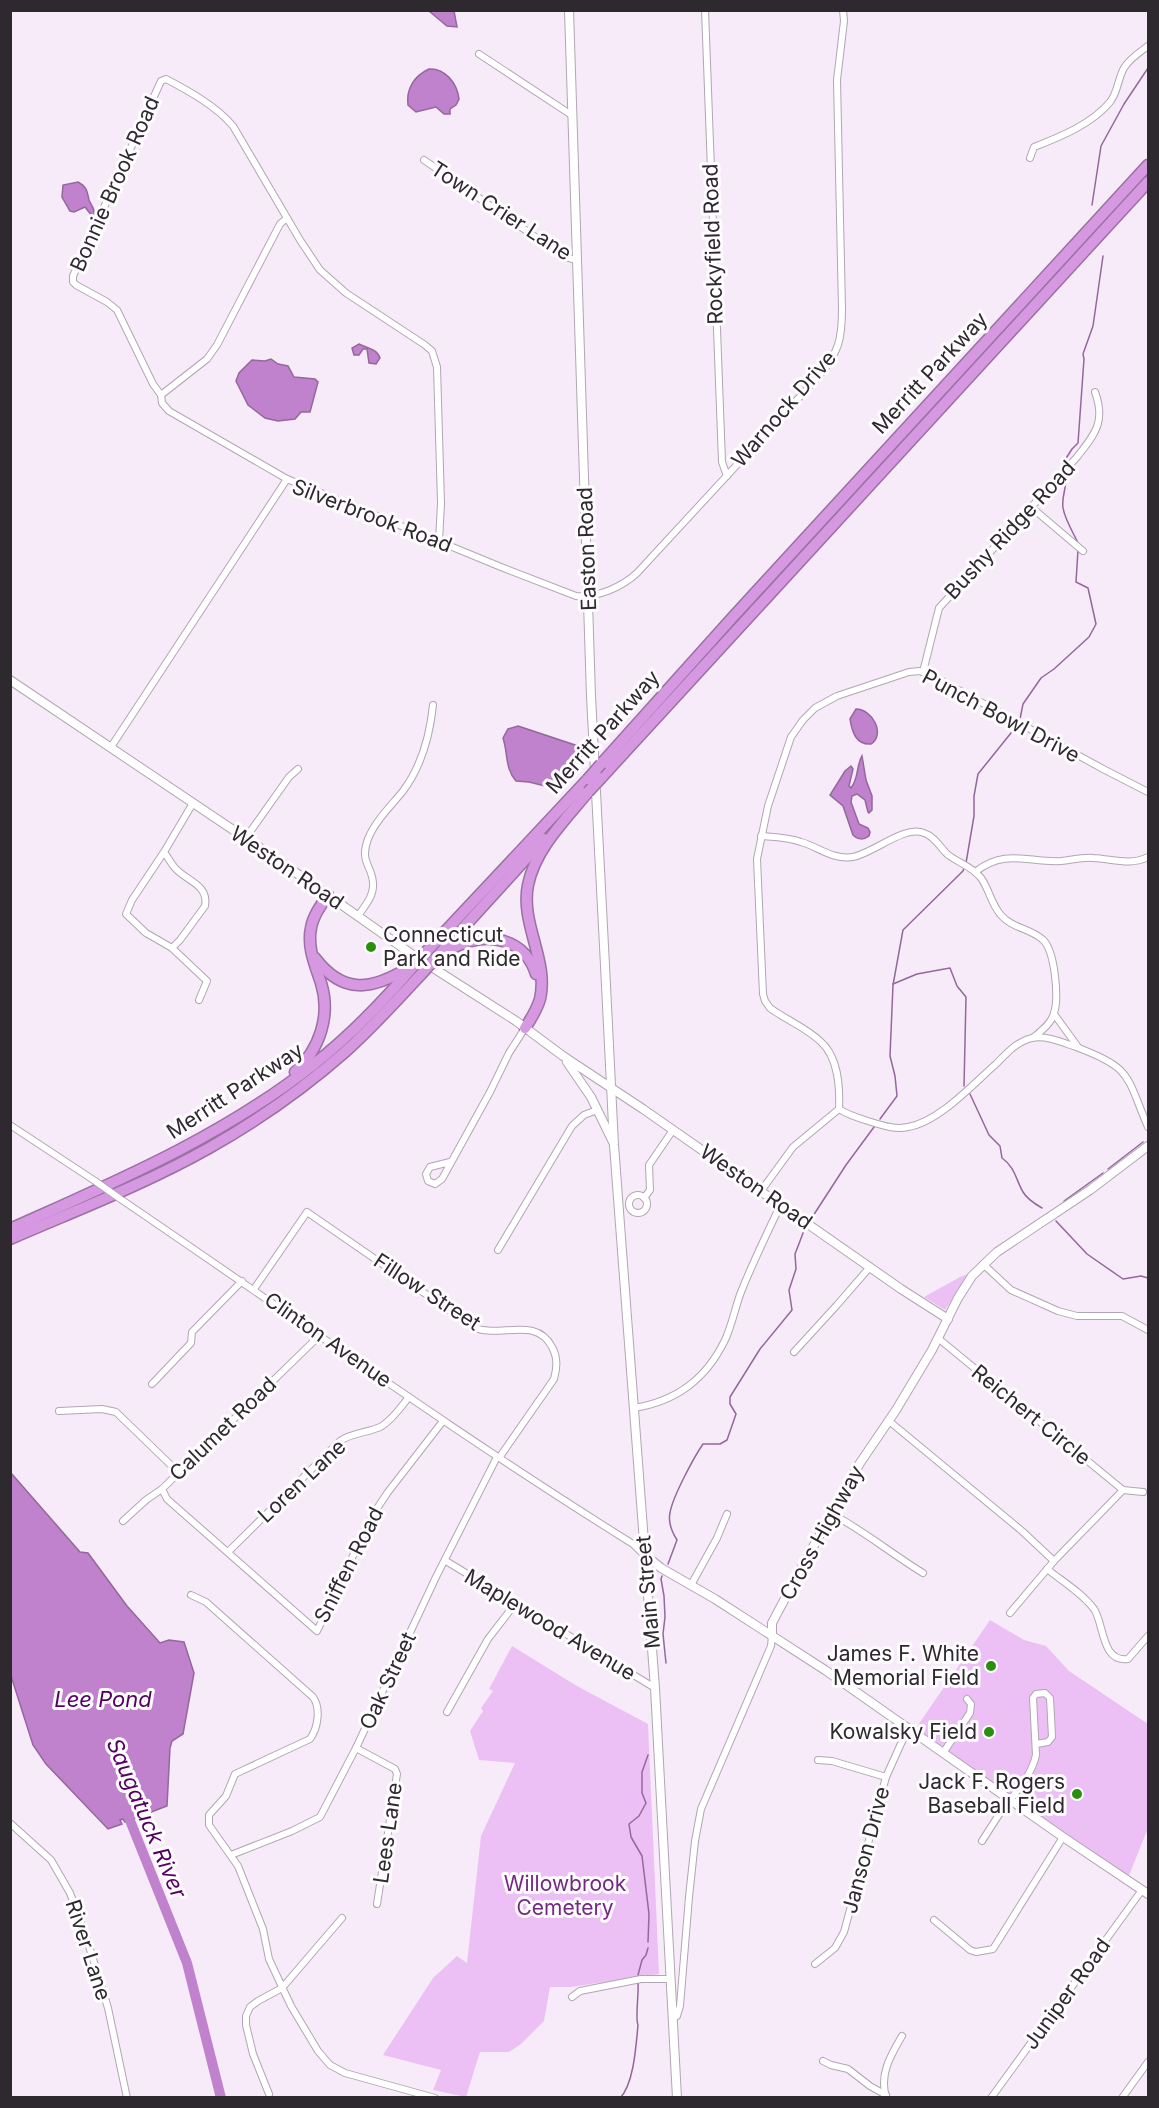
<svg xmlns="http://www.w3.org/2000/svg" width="1159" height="2108" viewBox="0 0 1159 2108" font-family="Inter,sans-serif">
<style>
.green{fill:#ecc0f5}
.water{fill:#c082cd;stroke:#94679d;stroke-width:1.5}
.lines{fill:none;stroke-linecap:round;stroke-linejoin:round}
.stream{stroke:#94679d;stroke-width:1.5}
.river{stroke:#c082cd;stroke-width:10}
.street-casing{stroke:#b1a6b3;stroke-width:8}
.secondary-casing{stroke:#b1a6b3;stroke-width:10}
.highway-casing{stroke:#9a71a2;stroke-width:13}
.street{stroke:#fff;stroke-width:6}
.secondary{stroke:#fff;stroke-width:8}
.highway{stroke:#d598e1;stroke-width:10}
.street-bridge-casing{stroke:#b1a6b3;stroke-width:8;stroke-linecap:butt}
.highway-bridge-casing{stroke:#9a71a2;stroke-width:13;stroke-linecap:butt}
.street-bridge{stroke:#fff;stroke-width:6}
.highway-bridge{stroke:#d598e1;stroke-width:10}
.poi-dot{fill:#298f0d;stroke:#fefcff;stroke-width:2}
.labels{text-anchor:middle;stroke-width:6;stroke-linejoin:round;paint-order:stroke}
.street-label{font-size:21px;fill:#2d292e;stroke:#fefcff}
.poi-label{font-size:21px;fill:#2d292e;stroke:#fefcff;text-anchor:end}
.park-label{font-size:21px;fill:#732982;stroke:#fefcff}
.water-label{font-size:22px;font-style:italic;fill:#530062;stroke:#fefcff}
</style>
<rect width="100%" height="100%" fill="#f7ebf9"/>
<g class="green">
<path d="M968,1274l-23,36 -21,-13 36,-20z"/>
<path d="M990,1620l34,20 22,6 23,25 79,53v104l-20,50 -70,-47 -142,-103z"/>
<path d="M512,1646l65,40 71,38 11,250 -88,13h-21l-6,34 -23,23 -12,8h-29l-14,45 -33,-7 8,-20 -58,-15 50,-77 24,-22 10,7 14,-127 34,-73 -36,-3 -9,-29 13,-20 -2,-3 12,-17 -4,-2z"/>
</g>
<g class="water">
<path d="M429,11h25l3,16 -10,-1z"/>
<path d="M429,69c16,-1 28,14 30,30l-3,6 -6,4v5h-6l-8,-7 -20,5 -8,-7c-2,-16 6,-29 21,-36z"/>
<path d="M78,182c9,5 9,9 11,18 3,7 6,8 5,15l-2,1 -7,-9 -11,5 -4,-1 -8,-14 1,-12z"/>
<path d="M359,344c8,4 18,5 21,14l-4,6 -7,-1 -2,-14h-4l-4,6h-5l-2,-7z"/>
<path d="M271,359l7,5 10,2 6,11 21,2 3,3 -8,30h-9l-6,7 -17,2 -13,-3 -17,-13 -12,-24 3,-8 13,-13 13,1z"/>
<path d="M856,709c16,0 30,25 15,35 -15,1 -19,-12 -21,-25z"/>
<path d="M518,726l63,21 3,4 -1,4 -34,32 -20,-5 -13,-1c-11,-12 -8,-28 -13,-43l5,-9z"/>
<path d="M862,756l4,24 6,16v14l-3,3 -1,-1 -3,-12 -8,-6 -5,2 -1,6 8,22 9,4 2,4 -1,4c-5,4 -11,4 -16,-1l-10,-29 -13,-11 15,-24 6,-5 2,3 -4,17 2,2c8,-10 5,-22 11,-32z"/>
<path d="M11,1473l69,79 8,1 39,53 33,37 9,-3 15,2 10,31 -11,61 -11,7 -2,7 -3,58 -42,16 -2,-3 -3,1 2,4 -14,5 -62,-65 -13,-19 -22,-69z"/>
</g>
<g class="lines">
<g class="stream">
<path d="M1092,205l9,-59 23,-42 24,-36"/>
<path d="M1063,463l9,-14 6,-6 6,-84 -1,-5 10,-28 10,-70"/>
<path d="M1066,473c2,12 -5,23 -3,35 2,12 11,26 16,37"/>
<path d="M1020,719l3,-15 18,-26 13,-9 35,-32 7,-13 -8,-36 -12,-6 2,-32"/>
<path d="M966,863l8,-47v-20l4,-22 37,-46"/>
<path d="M893,984l24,-10 33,-6 7,18 9,11 -2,89"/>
<path d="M970,1094l19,41 11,11 2,12c13,9 14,22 21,34 4,7 12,12 19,16"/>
<path d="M880,1119l17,-23 -2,-20 -5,-20 3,-71 10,-55 60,-59 1,-3"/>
<path d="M1108,1169l35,-27"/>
<path d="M1064,1201l39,-28"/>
<path d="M811,1219l35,-54 28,-38"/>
<path d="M1056,1221l31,33 36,25 18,-3 7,2"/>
<path d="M668,1564l9,-24c-5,-8 -9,-18 -7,-27 2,-15 24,-56 33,-69h17l7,-4 9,-26 -6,-10v-7l30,-48 32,-39 -3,-20 7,-21 -1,-15 10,-26"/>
<path d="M662,1576l-1,3 3,17 1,21 -2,17 3,29"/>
<path d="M648,1755l-6,17v21l4,10 -7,13 -10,8 2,13 11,19 7,58 -1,28"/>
<path d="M638,1975l4,-15 4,-5 2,-7"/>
<path d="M620,2098c14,-14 16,-53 18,-73 -3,-7 1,-31 0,-42"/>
</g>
<path class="river" d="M125,1808l62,155 34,135"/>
<defs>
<g id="street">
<path d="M705,10l17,452 5,14"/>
<path d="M479,54l94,62"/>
<path d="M1030,158l4,-11c26,-10 58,-23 76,-45 8,-10 8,-24 14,-34 6,-10 16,-16 24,-22"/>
<path d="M424,160l139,96 15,5"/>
<path d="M161,395l46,-36 10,-14 63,-121 7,-6"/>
<path d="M1031,507l52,44"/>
<path d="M439,542l2,-39 -4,-136 -5,-16 -7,-6 -79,-52 -26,-23 -20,-30 -67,-114c-17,-20 -44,-35 -67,-47l-5,2 -88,195v6l3,3 31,17 10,8 36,74 8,11 1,8 7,8 118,68 214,88 75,29c21,2 46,-9 61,-23l182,-197c20,-24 23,-37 23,-67l-5,-229 7,-59 -1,-11"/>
<path d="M923,672l16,-64 138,-151c18,-23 29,-35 18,-65"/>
<path d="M111,747l176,-268"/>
<path d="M761,836c13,1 27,1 40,6 18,5 31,18 52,15 21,-4 51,-32 71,-24 10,3 16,14 23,21 11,9 25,12 34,24 8,11 10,25 19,36 11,14 29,14 42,25 13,10 17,59 12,74 -2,10 -13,18 -20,24"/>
<path d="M245,839l44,-62 9,-8"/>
<path d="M164,852c4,5 7,12 12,17 11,12 33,16 29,37l-25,34 -8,8 -26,-15 -20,-19 6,-14 32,-48 29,-49"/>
<path d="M975,872c31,-24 53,-9 86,-11 11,-1 21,-4 32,-3 20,1 37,8 55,-1"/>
<path d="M358,916c6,-9 16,-20 15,-32 0,-18 -14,-21 -5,-45 7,-18 23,-33 35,-48 18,-24 27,-57 30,-86"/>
<path d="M172,948l35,33 -8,19"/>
<path d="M1054,1014l24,33"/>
<path d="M839,1109c1,-21 -1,-52 -18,-67 -14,-14 -35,-22 -51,-34l-5,-7 -2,-7 -6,-135 11,-53 23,-69 12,-17 12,-12 22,-12 72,-24 11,-1 13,5 172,94 43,22"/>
<path d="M10,1125l85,56"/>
<path d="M450,1162l-20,5 -4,7 2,7 7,3 7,-5 48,-87 19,-39 16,-25"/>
<path d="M761,1191l32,-44 46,-38c9,6 19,9 29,12 13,4 27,9 40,6 31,-5 65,-43 88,-63 10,-10 21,-23 36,-26 14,-3 32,5 44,9 57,21 50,29 72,80"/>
<circle cx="638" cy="1204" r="9"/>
<path d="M119,1198c171,116 339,237 514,346l11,11"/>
<path d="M644,1198l6,-8 -1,-25 24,-35"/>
<path d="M498,1250l74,-124 12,-11 13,-5"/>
<path d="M983,1264l28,26 47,21 19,5h45l26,14"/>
<path d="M254,1289l53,-77 168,116c26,10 61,-12 77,19 6,11 5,21 2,32l-55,79"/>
<path d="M939,1339l184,151 20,2"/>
<path d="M794,1352l43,-47 33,-38"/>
<path d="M152,1384l39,-41 1,-11 50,-51"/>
<path d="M634,1408c43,-7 72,-29 91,-68 7,-15 10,-32 16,-48 12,-30 26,-59 40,-88"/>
<path d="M59,1411l43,-2 14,3 62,60"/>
<path d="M889,1421l133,110 32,30"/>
<path d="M162,1489l5,10 150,132 55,-115 16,-24 55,-71"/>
<path d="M832,1514c32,17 60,40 91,59"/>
<path d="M123,1521l23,-21 16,-11 158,-154"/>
<path d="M228,1552l112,-111c13,-9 29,-8 42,-15 11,-7 19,-19 27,-29"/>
<path d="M446,1561l209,127"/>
<path d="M1047,1569c15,12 35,24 47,40 10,14 7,54 34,50l20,-23"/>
<path d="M691,1585l26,-47 10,-24"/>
<path d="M191,1595l15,7 107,95c8,11 5,31 -3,42l-75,35 -9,22 -17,19v10l29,41 25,63 6,30 22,47 27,45 12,14 15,8 90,25"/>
<path d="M1010,1613l44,-52 69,-71"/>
<path d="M447,1712l41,-73 27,-35"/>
<path d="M356,1748l39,21 2,5 -20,130"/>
<path d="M943,1753l27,-40 1,-9 -4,-5"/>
<path d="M818,1760l14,1 54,16"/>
<path d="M1010,1800c11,-14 22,-27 26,-45l-3,-57 3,-4 9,-1 5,5 2,39 -4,5 -12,2"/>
<path d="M10,1823l41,37 19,33 15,40 23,75 19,90"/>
<path d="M982,1841l27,-42"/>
<path d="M231,1855l61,-24 28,-14 36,-69 80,-171 61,-120"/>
<path d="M934,1920l36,30 6,2 17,-3 70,-112"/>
<path d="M815,1964l20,-16 9,-16 42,-155 22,-49"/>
<path d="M572,1997l8,-6 61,-12h29"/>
<path d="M672,2019l5,-3 3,-10 9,-109 6,-56 6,-32 70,-163 1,-10"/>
<path d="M823,2061l8,4 17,4 22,17 16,9"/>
<path d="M269,2094l-16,-40 -7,-29v-9l4,-9 8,-6 24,-13 60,-70"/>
<path d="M886,2097c-7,-23 5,-42 16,-61"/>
<path d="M991,2098l151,-208"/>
<path d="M1122,2098l26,-36"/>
</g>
<g id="secondary">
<path d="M569,10l22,686 13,250 10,199 41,543 22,410"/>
<path d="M10,680l265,178 138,97 103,66 47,35 80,53 258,180 47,30"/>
<path d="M567,1062l24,35 22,45"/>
<path d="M645,1555l16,13 54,31 110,71 238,167 85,57"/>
<path d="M772,1636v-13l26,-49 62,-111 36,-53 36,-60 26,-52 14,-22 25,-24 93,-62 58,-44"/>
</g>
<g id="highway">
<path d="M601,764l131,-146 416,-453"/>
<path d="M601,778l547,-596"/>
<path d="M446,952c31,-21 77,-19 90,22"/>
<path d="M425,953l163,-174"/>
<path d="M315,958c28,37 57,32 93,10"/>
<path d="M433,961l111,-122"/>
<path d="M525,1028c6,-9 12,-19 15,-29 9,-38 -20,-76 -12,-114 7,-36 38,-66 60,-93"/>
<path d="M295,1072c25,-23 36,-57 26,-89 -6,-18 -14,-36 -10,-55 2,-12 10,-23 17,-33"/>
<path d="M10,1229c105,-47 212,-92 303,-164 38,-30 72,-65 103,-102"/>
<path d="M10,1239c67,-29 135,-55 199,-91 48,-27 95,-60 137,-97 28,-25 53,-53 79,-81"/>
</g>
</defs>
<use href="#street" class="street-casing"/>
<use href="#secondary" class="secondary-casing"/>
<use href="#highway" class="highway-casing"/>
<use href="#street" class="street"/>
<use href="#secondary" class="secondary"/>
<use href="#highway" class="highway"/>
<defs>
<path id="street-bridge" d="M95,1181l24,17"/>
<g id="highway-bridge">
<path d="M588,779l13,-15"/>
<path d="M588,792l13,-14"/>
<path d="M416,963l9,-10"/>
<path d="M425,970l8,-9"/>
</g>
</defs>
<use href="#street-bridge" class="street-bridge-casing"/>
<use href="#highway-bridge" class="highway-bridge-casing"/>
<use href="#street-bridge" class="street-bridge"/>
<use href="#highway-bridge" class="highway-bridge"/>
</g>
<g class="poi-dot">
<circle cx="371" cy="947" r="6"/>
<circle cx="991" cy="1666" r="6"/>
<circle cx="989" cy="1732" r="6"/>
<circle cx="1077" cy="1794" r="6"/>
</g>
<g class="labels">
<g class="street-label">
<text transform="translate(115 184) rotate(-66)" y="7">Bonnie Brook Road</text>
<text transform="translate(501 211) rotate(33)" y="7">Town Crier Lane</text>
<text transform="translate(713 244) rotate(-92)" y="7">Rockyfield Road</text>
<text transform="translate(930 373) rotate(-47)" y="7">Merritt Parkway</text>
<text transform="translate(784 409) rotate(-49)" y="7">Warnock Drive</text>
<text transform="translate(372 516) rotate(21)" y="7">Silverbrook Road</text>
<text transform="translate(1010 530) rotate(-47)" y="7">Bushy Ridge Road</text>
<text transform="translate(587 549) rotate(-92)" y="7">Easton Road</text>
<text transform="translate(1001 716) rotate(28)" y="7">Punch Bowl Drive</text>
<text transform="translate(603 732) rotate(-48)" y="7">Merritt Parkway</text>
<text transform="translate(287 868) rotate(34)" y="7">Weston Road</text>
<text transform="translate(235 1091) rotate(-33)" y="7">Merritt Parkway</text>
<text transform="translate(756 1187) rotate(35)" y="7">Weston Road</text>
<text transform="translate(427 1292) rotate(33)" y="7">Fillow Street</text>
<text transform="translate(328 1340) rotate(35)" y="7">Clinton Avenue</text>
<text transform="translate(1031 1415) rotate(39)" y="7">Reichert Circle</text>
<text transform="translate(223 1429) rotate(-44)" y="7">Calumet Road</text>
<text transform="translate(302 1481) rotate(-43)" y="7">Loren Lane</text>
<text transform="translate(822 1533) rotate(-61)" y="7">Cross Highway</text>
<text transform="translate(349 1565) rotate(-63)" y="7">Sniffen Road</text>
<text transform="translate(648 1592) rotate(-95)" y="7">Main Street</text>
<text transform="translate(550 1625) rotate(31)" y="7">Maplewood Avenue</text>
<text transform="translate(388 1681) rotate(-65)" y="7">Oak Street</text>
<text transform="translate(388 1833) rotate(-82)" y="7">Lees Lane</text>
<text transform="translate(866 1850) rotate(-75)" y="7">Janson Drive</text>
<text transform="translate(88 1950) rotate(72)" y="7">River Lane</text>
<text transform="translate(1067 1994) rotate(-54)" y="7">Juniper Road</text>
</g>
<g class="poi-label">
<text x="383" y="942" text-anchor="start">Connecticut<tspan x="383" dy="24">Park and Ride</tspan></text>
<text x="979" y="1661">James F. White<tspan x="979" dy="24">Memorial Field</tspan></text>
<text x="977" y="1739">Kowalsky Field</text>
<text x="1065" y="1789">Jack F. Rogers<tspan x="1065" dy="24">Baseball Field</tspan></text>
</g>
<g class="park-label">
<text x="565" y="1891">Willowbrook<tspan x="565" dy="24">Cemetery</tspan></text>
</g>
<g class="water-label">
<text x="103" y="1707">Lee Pond</text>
<text transform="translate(147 1818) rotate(67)" y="8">Saugatuck River</text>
</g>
</g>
<rect width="1159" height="2108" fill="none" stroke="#2d292e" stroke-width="24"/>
</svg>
